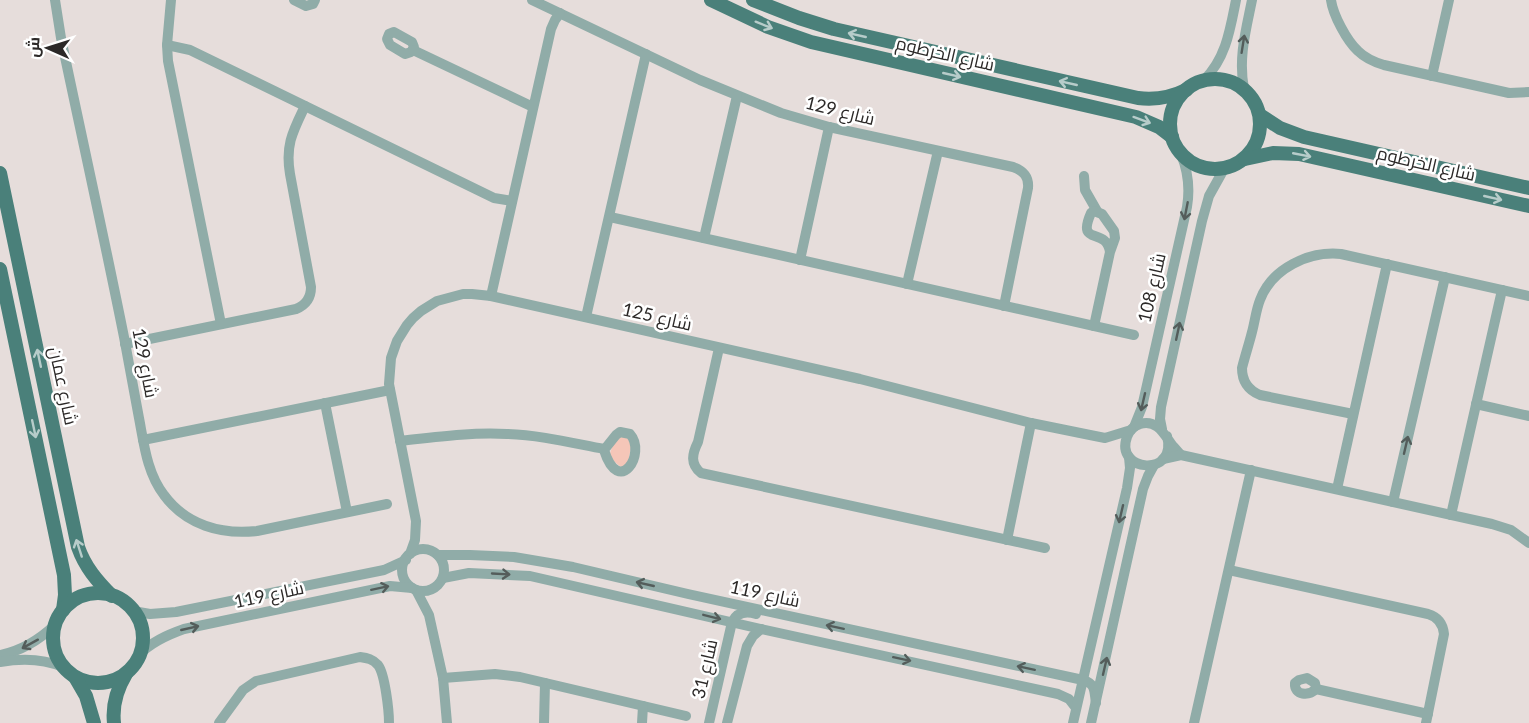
<svg xmlns="http://www.w3.org/2000/svg" width="1529" height="723" viewBox="0 0 1529 723" font-family="Lato,Cairo,sans-serif">
<style>
.green{fill:#f5c6b8}
.lines{fill:none;stroke-linecap:round;stroke-linejoin:round}
.minor{stroke:#90aca8;stroke-width:10}
.major{stroke:#4a807a;stroke-width:14}
.oneway{stroke:#b7ccca}
.oneway2{stroke:#545d5b}
.labels{text-anchor:middle;stroke-width:5;stroke-linejoin:round;paint-order:stroke}
.street-label{font-size:18px;fill:#2c2928;stroke:#fff}
</style>
<rect width="100%" height="100%" fill="#e6dddb"/>
<path class="green" d="M624,435l8,6 -4,22 -6,5 -13,-11 5,-16z"/>
<g class="lines">
<g class="minor">
<path d="M55,0l6,38c21,100 43,199 63,299 5,27 10,54 15,81 5,26 8,55 25,77 22,30 57,40 93,36l130,-27"/>
<path d="M171,0l-4,45 1,16 53,263"/>
<path d="M294,0l12,6 7,-2 2,-4"/>
<path d="M532,0l168,80 81,33 48,14 184,40c11,4 16,10 15,21l-24,118"/>
<path d="M1331,0c2,15 16,41 27,51 7,7 16,11 26,14l125,28 20,-1"/>
<path d="M394,32l18,10 2,5 -3,5 -6,2 -15,-9 -3,-6 2,-5z"/>
<path d="M167,45l23,5 304,148 18,3"/>
<path d="M413,50l120,57"/>
<path d="M1432,76l17,-76"/>
<path d="M1204,80c22,-22 26,-50 32,-80"/>
<path d="M1244,89c-6,-31 2,-59 8,-89"/>
<path d="M1084,176l1,14 12,21"/>
<path d="M610,217l524,118"/>
<path d="M704,238l33,-142"/>
<path d="M800,260l29,-133"/>
<path d="M907,284l31,-133"/>
<path d="M491,296l60,-267 4,-9 5,-7"/>
<path d="M586,317l60,-263"/>
<path d="M1094,326l16,-74 5,-14 -1,-7 -12,-17 -8,-3 -3,2c-15,34 15,13 19,39"/>
<path d="M125,344l171,-35c10,-4 15,-11 15,-22l-21,-113c-5,-29 3,-43 15,-68"/>
<path d="M719,348l-21,94c-6,12 -8,22 3,31l344,75"/>
<path d="M325,403l22,109"/>
<path d="M1476,404l53,12"/>
<path d="M1353,414l-93,-19c-12,-5 -18,-14 -18,-27 3,-12 7,-24 10,-36 3,-11 4,-22 8,-32 12,-32 49,-49 81,-46l188,42"/>
<path d="M1134,427l8,-20 45,-200c3,-18 1,-36 -6,-53"/>
<path d="M1162,429l-2,-10 1,-12 41,-186 7,-25 15,-27"/>
<path d="M620,432l10,2c17,19 -11,64 -26,16l12,-15z"/>
<path d="M1167,436c11,42 -53,36 -40,1 2,-6 7,-11 13,-13 17,-5 24,10 32,21 3,3 6,7 9,10"/>
<path d="M143,440l247,-50"/>
<path d="M400,441c36,-4 71,-9 107,-7 33,1 65,9 97,15"/>
<path d="M1163,459l18,-4 311,69 19,6 18,13"/>
<path d="M1337,489l50,-225"/>
<path d="M1393,502l52,-225"/>
<path d="M1451,515l51,-225"/>
<path d="M1007,540l24,-117"/>
<circle cx="423" cy="570" r="21"/>
<path d="M410,554l5,-14 1,-19 -27,-137 2,-26 6,-17 10,-16 6,-7 8,-7 16,-10 26,-7h9l19,2 369,83 171,44 59,12 15,3 26,-8"/>
<path d="M438,555h32l44,2 59,10 115,27 395,86c13,4 11,11 13,23"/>
<path d="M1229,570l199,44c10,3 15,10 16,20l-18,89"/>
<path d="M443,578l26,-5 61,3 231,53 297,65 11,5 7,9"/>
<path d="M416,590l13,25 14,63 4,45"/>
<path d="M133,611l17,3 26,-2 208,-42 22,-10"/>
<path d="M0,655c22,-4 39,-15 55,-30"/>
<path d="M139,655c12,-13 28,-20 45,-26l206,-43 22,2"/>
<path d="M0,662c22,-4 42,-4 63,5"/>
<path d="M443,678l52,-4 25,3 166,39"/>
<path d="M1307,678l8,5 1,6c-7,7 -22,7 -21,-6l4,-3z"/>
<path d="M1316,689l112,25"/>
<path d="M219,723l24,-33 13,-9 104,-24c7,1 13,2 18,8 7,9 11,46 11,58"/>
<path d="M544,723l1,-40"/>
<path d="M642,723l1,-17"/>
<path d="M709,723l23,-101c5,-10 14,-11 24,-8"/>
<path d="M727,723l20,-77 6,-10 8,-7"/>
<path d="M1073,723l54,-235 3,-20 -1,-11"/>
<path d="M1091,723l52,-234 5,-13 6,-11"/>
<path d="M1194,723l57,-253"/>
</g>
<g class="major">
<path d="M711,0l57,27 43,15 325,75 23,10 13,10"/>
<path d="M753,0l46,18 35,11 304,69c17,2 32,0 48,-8"/>
<circle cx="1215" cy="124" r="45"/>
<path d="M1260,115l20,13 24,9 225,51"/>
<path d="M1245,159l28,-6 26,1 230,52"/>
<path d="M0,173l78,374c7,20 19,34 34,49"/>
<path d="M0,269l64,306 1,20 -2,15"/>
<circle cx="98" cy="638" r="45"/>
<path d="M75,677l11,19 8,27"/>
<path d="M114,723c-2,-18 3,-34 12,-49"/>
</g>
</g>
<defs><path id="oneway-shaft" d="M-6 0H5M1.5-3L5.5 0L1.5 3" fill="none" stroke-width="1.6" stroke-linecap="round" stroke-linejoin="round" transform="scale(1.5)"/></defs>
<g class="oneway">
<use href="#oneway-shaft" transform="translate(764 25) rotate(22)"/>
<use href="#oneway-shaft" transform="translate(857 35) rotate(-167)"/>
<use href="#oneway-shaft" transform="translate(952 75) rotate(13)"/>
<use href="#oneway-shaft" transform="translate(1068 83) rotate(-167)"/>
<use href="#oneway-shaft" transform="translate(1142 120) rotate(20)"/>
<use href="#oneway-shaft" transform="translate(1302 155) rotate(11)"/>
<use href="#oneway-shaft" transform="translate(1493 198) rotate(13)"/>
<use href="#oneway-shaft" transform="translate(39 358) rotate(-102)"/>
<use href="#oneway-shaft" transform="translate(34 429) rotate(78)"/>
<use href="#oneway-shaft" transform="translate(79 548) rotate(-108)"/>
</g>
<g class="oneway2">
<use href="#oneway-shaft" transform="translate(1243 44) rotate(-81)"/>
<use href="#oneway-shaft" transform="translate(1186 211) rotate(101)"/>
<use href="#oneway-shaft" transform="translate(1178 331) rotate(-78)"/>
<use href="#oneway-shaft" transform="translate(1143 402) rotate(103)"/>
<use href="#oneway-shaft" transform="translate(1406 445) rotate(-77)"/>
<use href="#oneway-shaft" transform="translate(1121 514) rotate(103)"/>
<use href="#oneway-shaft" transform="translate(501 574) rotate(3)"/>
<use href="#oneway-shaft" transform="translate(645 584) rotate(-167)"/>
<use href="#oneway-shaft" transform="translate(380 588) rotate(-12)"/>
<use href="#oneway-shaft" transform="translate(712 617) rotate(14)"/>
<use href="#oneway-shaft" transform="translate(835 627) rotate(-168)"/>
<use href="#oneway-shaft" transform="translate(190 628) rotate(-13)"/>
<use href="#oneway-shaft" transform="translate(30 644) rotate(151)"/>
<use href="#oneway-shaft" transform="translate(902 659) rotate(12)"/>
<use href="#oneway-shaft" transform="translate(1105 666) rotate(-77)"/>
<use href="#oneway-shaft" transform="translate(1026 668) rotate(-168)"/>
</g>
<g class="labels">
<g class="street-label">
<text transform="translate(945 54) rotate(13)" y="6">شارع الخرطوم</text>
<text transform="translate(840 111) rotate(14)" y="6">شارع 129</text>
<text transform="translate(1426 164) rotate(13)" y="6">شارع الخرطوم</text>
<text transform="translate(1152 288) rotate(-77)" y="6">شارع 108</text>
<text transform="translate(657 317) rotate(13)" y="6">شارع 125</text>
<text transform="translate(145 363) rotate(79)" y="6">شارع 129</text>
<text transform="translate(63 386) rotate(78)" y="6">شارع عمان</text>
<text transform="translate(765 594) rotate(12)" y="6">شارع 119</text>
<text transform="translate(269 595) rotate(-12)" y="6">شارع 119</text>
<text transform="translate(705 669) rotate(-77)" y="6">شارع 31</text>
</g>
</g>
<g transform="translate(48 48) rotate(273)" stroke="#ffffff" stroke-width="4.5" paint-order="stroke">
<path d="M0-4.5L10 22L0 15L-10 22Z" fill="#2c2928"/>
<text y="-9" font-size="16" font-weight="bold" text-anchor="middle" fill="#2c2928">ش</text>
</g>
</svg>
